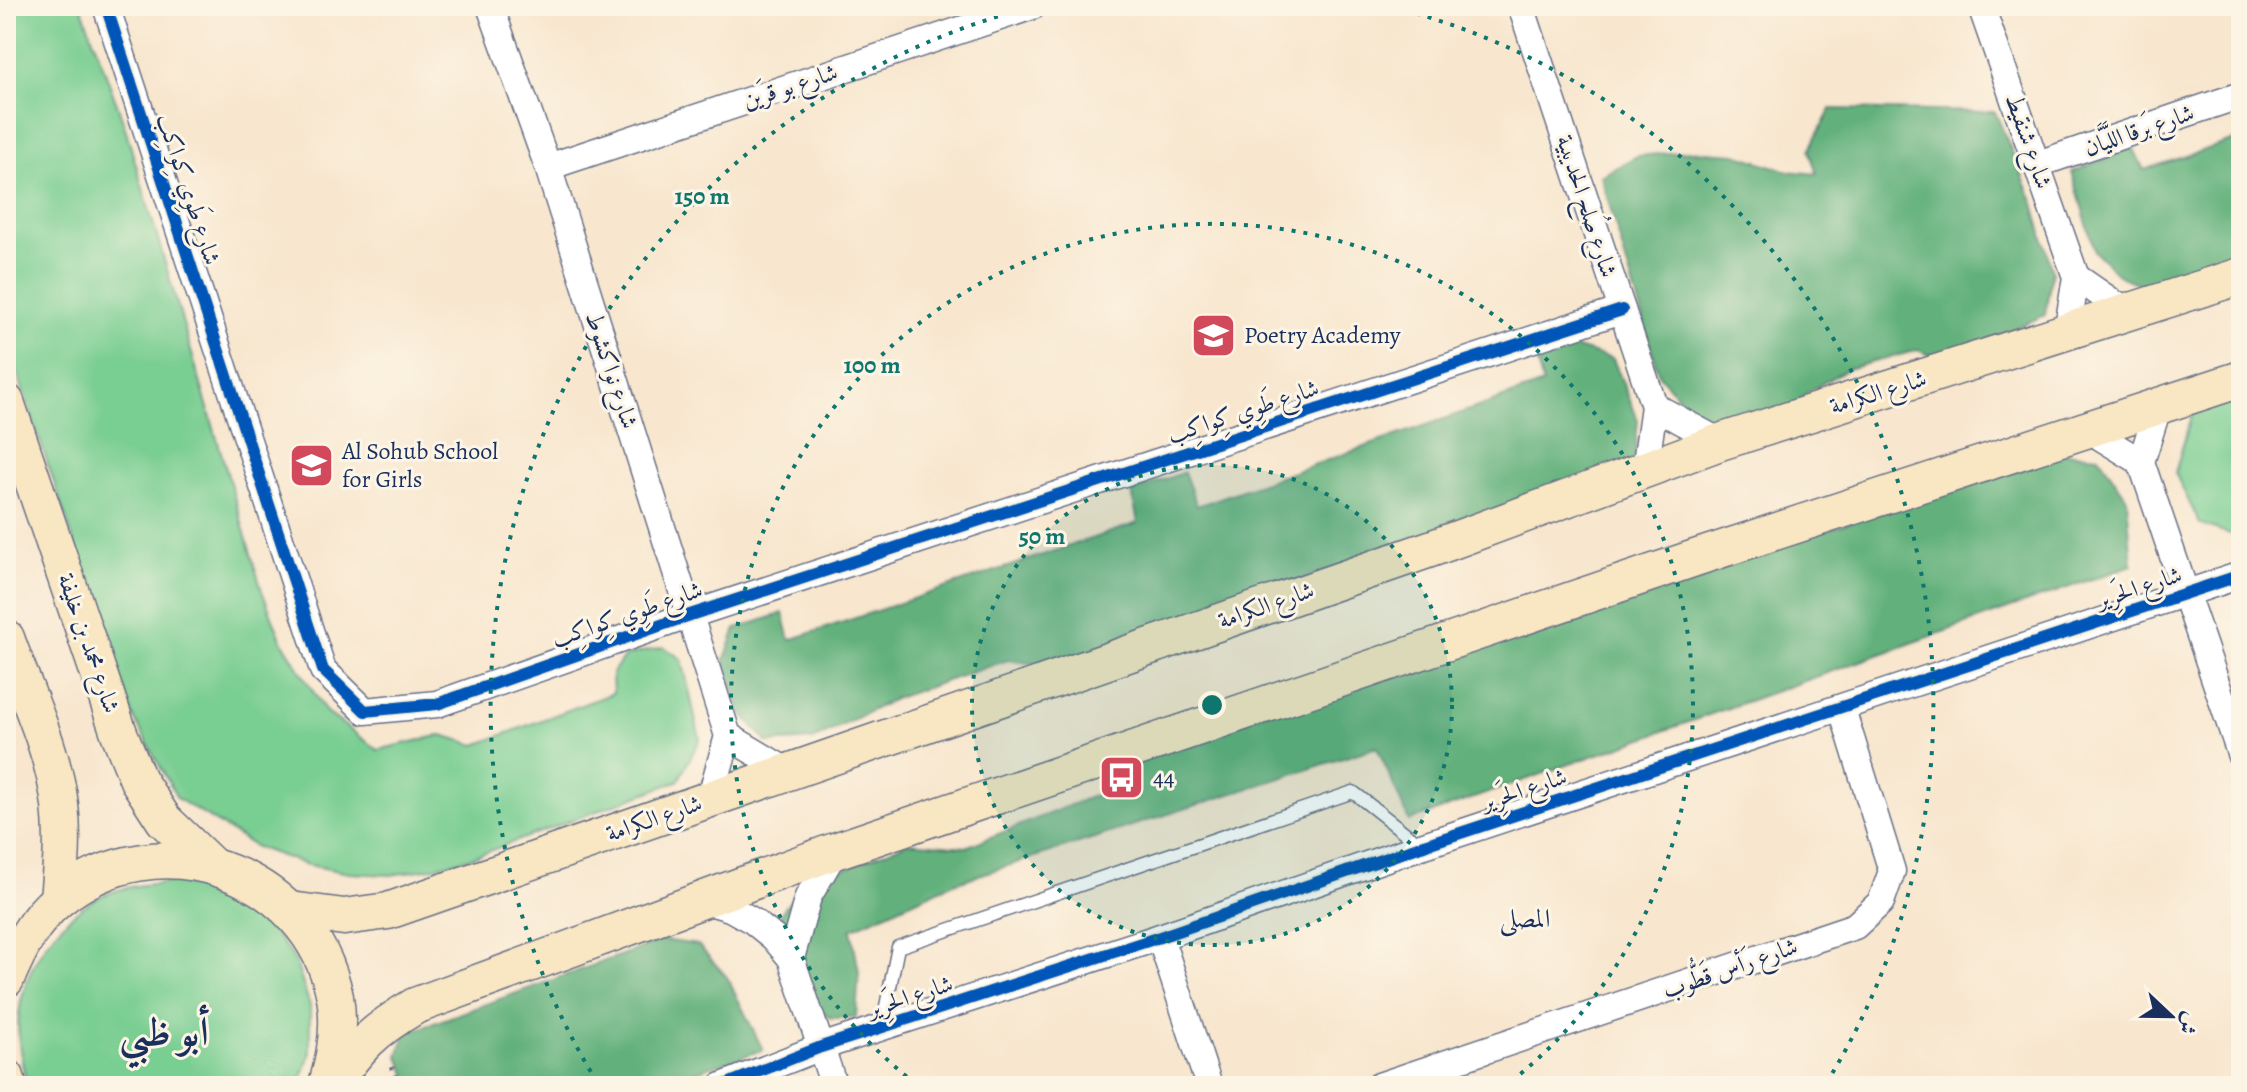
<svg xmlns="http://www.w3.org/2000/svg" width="2247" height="1092" viewBox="0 0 2247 1092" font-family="Alegreya,Amiri,serif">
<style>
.green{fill:#79ce92;stroke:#4a7e78;stroke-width:2}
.forest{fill:#62b17c;stroke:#3e706d;stroke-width:2}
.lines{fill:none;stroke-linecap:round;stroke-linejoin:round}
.lane-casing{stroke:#686f85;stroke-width:15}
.street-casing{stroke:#686f85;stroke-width:29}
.secondary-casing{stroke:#686f85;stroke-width:39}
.path{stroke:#686f85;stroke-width:5;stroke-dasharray:2 6;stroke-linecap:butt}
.lane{stroke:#fff;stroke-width:12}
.street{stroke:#fff;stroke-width:26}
.secondary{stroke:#f9e7c3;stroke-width:36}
.cycleway-casing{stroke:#fcf5e5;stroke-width:17}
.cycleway{stroke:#0057b8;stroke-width:12}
.ring{fill:none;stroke:#0f766e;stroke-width:4;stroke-dasharray:4 8}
.labels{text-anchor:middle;stroke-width:6;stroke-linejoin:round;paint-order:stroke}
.street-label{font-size:24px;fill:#1b2f5e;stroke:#fcf5e5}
.poi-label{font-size:24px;fill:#1b2f5e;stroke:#fcf5e5;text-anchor:start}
.neighbourhood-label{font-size:26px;fill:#1b2f5e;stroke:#fcf5e5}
.town-label{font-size:40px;font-weight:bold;fill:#1b2f5e;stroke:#fcf5e5}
.centre{fill:#0f766e;stroke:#fcf5e5;stroke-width:4}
.ring-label{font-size:24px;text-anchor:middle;font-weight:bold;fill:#0f766e;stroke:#fcf5e5;stroke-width:6;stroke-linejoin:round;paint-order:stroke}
</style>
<rect width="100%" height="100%" fill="#fcf5e5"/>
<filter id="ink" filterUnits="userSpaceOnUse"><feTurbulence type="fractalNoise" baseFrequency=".0125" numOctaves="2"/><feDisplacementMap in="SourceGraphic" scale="16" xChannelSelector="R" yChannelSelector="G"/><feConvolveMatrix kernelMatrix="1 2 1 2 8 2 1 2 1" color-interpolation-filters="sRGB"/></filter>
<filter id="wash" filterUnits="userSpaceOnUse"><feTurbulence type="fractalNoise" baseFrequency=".006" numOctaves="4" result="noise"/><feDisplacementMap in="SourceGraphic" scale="32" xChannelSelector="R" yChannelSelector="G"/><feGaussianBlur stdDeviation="1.8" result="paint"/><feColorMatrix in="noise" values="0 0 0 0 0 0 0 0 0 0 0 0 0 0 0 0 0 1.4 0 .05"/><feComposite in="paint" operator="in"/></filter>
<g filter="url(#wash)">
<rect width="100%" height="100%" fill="#f8e6ce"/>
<g class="green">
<path d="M6,6h75l42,115 139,470 20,50 44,71 52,38 64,-15 34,10 137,-52 -1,-20 13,-17 39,-9 18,12 18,80 -22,42 -205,76 -42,11 -40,7 -42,-2 -45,-9 -48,-17 -79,-49 -44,-82 -127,-376z"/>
<path d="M2241,397v137l-5,2 -36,-12 -25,-51 17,-60z"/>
<path d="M178,882l47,12 41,27 29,39 15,46v49l-11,31h-270c-6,-11 -7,-23 -9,-36 -9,-55 18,-111 64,-144 28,-20 62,-22 94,-24z"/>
</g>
<g class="forest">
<path d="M1831,109l164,3 39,91 18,68 -7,44 -103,45 -24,-10 -71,19 -39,23 -15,16 -78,19 -22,-14 -34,-38 -58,-199 36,-20 53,-5 46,3 51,17 30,3 -8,-24z"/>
<path d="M2241,138v115l-99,32 -21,-8 -26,-25 -23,-80 61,-25 11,23z"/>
<path d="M1567,345l46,14 25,61 -4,45 -586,201 -40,-6 -112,38 -83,42 -45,3 -27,-31 -17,-51 12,-32 47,-16 7,27 348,-117 -6,-31 52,-20 13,34 346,-122 -9,-31z"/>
<path d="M2063,453l36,3 28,42 5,67 -723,256 -32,-74 -423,136 -103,46 8,43 -3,45 -24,1 -32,-15 -21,-58 1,-31 22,-28 107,-44 57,5 137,-55 38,-39z"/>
<path d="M663,940l35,5 29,32 36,73 -113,36h-239l-13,-31 8,-22z"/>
</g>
</g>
<g filter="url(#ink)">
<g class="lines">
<defs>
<path id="lane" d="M882,1026l16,-79 455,-155 66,52"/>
<g id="street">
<path d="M106,6l217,664 42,41 72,-7 253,-89 932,-305"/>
<path d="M490,6l58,161 180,569 -18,63"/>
<path d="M1521,6l133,400 -9,64"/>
<path d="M1981,6l95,271 -9,56"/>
<path d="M2038,164l203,-69"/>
<path d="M548,167l485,-161"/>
<path d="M2076,277l52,36"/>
<path d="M1654,406l66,36"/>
<path d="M2158,408l-17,54 100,294"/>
<path d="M2089,430l52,32"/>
<path d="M728,736l60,36"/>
<path d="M700,899l30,9 23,13 21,17 17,20 43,128"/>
<path d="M1160,937l49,149"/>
<path d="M791,958l17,-61 27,-46"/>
<path d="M722,1086l99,-39 339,-110 261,-91 820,-271"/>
<path d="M1379,1086l476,-160 26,-24 11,-31 -50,-162"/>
</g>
<g id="secondary">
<path d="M6,402l113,331 19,47 26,40 45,43"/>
<path d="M6,638c19,54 47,110 54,167 4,32 1,62 -2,94"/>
<path d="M290,910l54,7 44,-6 1045,-363 287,-106 521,-166"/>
<path d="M6,979c13,-30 27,-59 53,-80 98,-81 251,-28 276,98 5,28 1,56 -7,84"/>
<path d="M6,1077l2,9"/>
<path d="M331,1086c28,-40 42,-55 84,-80l420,-155 860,-293 546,-179"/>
</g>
</defs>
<use href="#lane" class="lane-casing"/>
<use href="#street" class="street-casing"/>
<use href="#secondary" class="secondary-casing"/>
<path class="path" d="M392,1067l6,19"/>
<use href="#lane" class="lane"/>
<use href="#street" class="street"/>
<use href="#secondary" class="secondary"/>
<defs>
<g id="cycleway">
<path d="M106,6l217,664 42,41 72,-7 253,-89 932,-305"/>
<path d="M722,1086l99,-39 339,-110 261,-91 820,-271"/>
</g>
</defs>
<use href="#cycleway" class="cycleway-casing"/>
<use href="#cycleway" class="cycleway"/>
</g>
</g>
<circle cx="1212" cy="705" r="240" fill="#0f766e" fill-opacity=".12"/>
<g class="ring">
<circle cx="1212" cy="705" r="240"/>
<path d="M916 1084A481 481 0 1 1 1508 1084"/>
<path d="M597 1082A721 721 0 0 1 1031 7M1393 7A721 721 0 0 1 1827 1082"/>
</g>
<defs>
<symbol id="school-square" viewBox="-11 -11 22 22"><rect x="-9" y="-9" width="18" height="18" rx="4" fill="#d1495b" stroke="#fcf5e5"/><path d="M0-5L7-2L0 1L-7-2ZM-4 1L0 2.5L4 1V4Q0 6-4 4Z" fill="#fff"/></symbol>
<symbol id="bus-square" viewBox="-11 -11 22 22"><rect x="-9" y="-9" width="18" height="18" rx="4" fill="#d1495b" stroke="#fcf5e5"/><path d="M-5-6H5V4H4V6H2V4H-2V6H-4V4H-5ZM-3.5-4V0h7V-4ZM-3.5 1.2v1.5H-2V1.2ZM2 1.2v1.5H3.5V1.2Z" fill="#fff"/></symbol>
</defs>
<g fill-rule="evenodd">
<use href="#school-square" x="1188" y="310" width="51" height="51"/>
<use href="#school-square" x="286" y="440" width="51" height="51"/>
<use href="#bus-square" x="1096" y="752" width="51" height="51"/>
</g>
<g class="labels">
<g class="street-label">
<text transform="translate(790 86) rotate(-18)" y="8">شارع بو قرَين</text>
<text transform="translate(2139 130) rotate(-19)" y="8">شارع بَرقا اللَّيَّان</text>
<text transform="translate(2029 141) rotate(71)" y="8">شارع شنقيط</text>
<text transform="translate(189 189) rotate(72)" y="8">شارع طَوِي كِواكِب</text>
<text transform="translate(1587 206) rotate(72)" y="8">شارع صُلح الحديبية</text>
<text transform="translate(612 370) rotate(72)" y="8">شارع نواكشوط</text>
<text transform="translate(1878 392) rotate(-17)" y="8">شارع الكرامة</text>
<text transform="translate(1243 411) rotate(-18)" y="8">شارع طَوِي كِواكِب</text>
<text transform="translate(2139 587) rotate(-18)" y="8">شارع الحَرِير</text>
<text transform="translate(1266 605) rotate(-19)" y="8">شارع الكرامة</text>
<text transform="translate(627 614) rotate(-19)" y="8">شارع طَوِي كِواكِب</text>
<text transform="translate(89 643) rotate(71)" y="8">شارع محمد بن خليفة</text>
<text transform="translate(1524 789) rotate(-18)" y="8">شارع الحَرِير</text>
<text transform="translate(654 818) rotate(-19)" y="8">شارع الكرامة</text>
<text transform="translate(1730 968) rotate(-19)" y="8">شارع رَأس قَطُّوب</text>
<text transform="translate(910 996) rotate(-18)" y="8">شارع الحَرِير</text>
</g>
<g class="poi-label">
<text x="1244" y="343">Poetry Academy</text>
<text x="342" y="459">Al Sohub School<tspan x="342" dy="28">for Girls</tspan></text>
<text x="1153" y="785">44</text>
</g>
<g class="neighbourhood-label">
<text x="1525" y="927">المصلى</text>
</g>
<g class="town-label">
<text x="164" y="1045">أبو ظبي</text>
</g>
</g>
<circle cx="1212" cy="705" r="12" class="centre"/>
<g class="ring-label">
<text x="702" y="204">150 m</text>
<text x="872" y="373">100 m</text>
<text x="1042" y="544">50 m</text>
</g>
<rect width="2247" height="1092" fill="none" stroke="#fcf5e5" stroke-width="32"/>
<g transform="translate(2171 1016) rotate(112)" stroke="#fcf5e5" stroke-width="6" paint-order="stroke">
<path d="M0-6L14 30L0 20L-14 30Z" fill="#1b2f5e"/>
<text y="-12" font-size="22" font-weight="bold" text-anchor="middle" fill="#1b2f5e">ش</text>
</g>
</svg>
